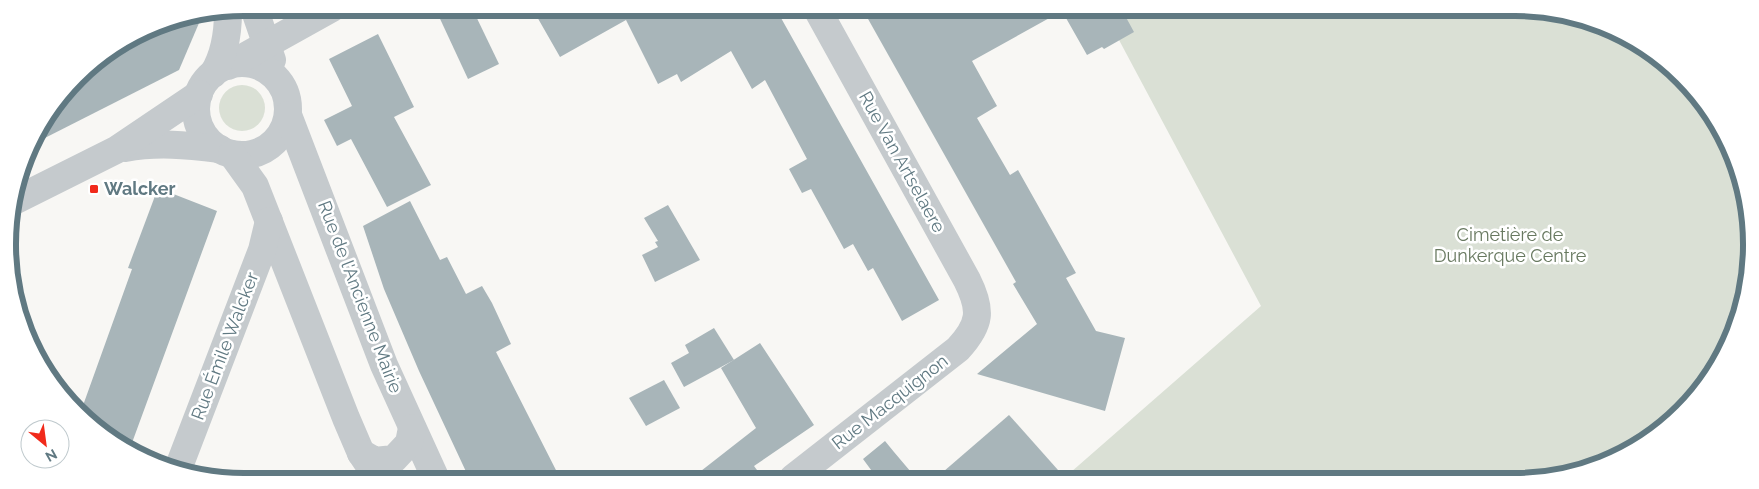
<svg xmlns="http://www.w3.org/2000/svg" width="1759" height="489" viewBox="0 0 1759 489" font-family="Raleway,sans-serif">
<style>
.green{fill:#dae0d5}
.building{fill:#a8b5b9}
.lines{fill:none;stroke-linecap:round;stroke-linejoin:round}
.minor{stroke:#c5cacd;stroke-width:28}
.poi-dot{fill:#f12a1b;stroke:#fff;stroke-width:2}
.labels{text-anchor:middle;stroke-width:5;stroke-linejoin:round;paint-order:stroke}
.street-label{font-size:18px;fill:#607982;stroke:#fff}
.poi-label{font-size:18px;font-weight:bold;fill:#607982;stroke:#fff;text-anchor:start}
.park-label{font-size:18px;fill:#687960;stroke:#fff}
.rim{fill:none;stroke:#607982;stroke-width:6}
</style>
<rect width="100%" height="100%" fill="#f8f7f4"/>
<g class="green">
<path d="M1103,10l457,2 86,35 65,66 36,85v92l-20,60 -45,62 -63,45 -74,23 -482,-1 198,-173z"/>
<circle cx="242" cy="108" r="23"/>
</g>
<g class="building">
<path d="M435,8h37l27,56 -31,15z"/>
<path d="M532,8l244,1 163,291 -37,21 -29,-53 -5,3 -15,-27 -9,5 -33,-60 -9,4 -13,-24 18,-10 -42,-79 -13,9 -21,-38 -50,31 -4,-8 -19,10 -32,-64 -66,37z"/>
<path d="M863,10h259l12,22 -30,17 -2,-2 -15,8 -25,-44 -90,50 25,45 -20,12 33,57 8,-5 58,103 -10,5 30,53 29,7 -20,73 -128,-37 60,-50 -24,-40 3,-2z"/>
<path d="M202,16l-23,54 -148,75 1,-6 56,-72 66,-42z"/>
<path d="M378,34l36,73 -20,10 37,68 -44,22 -36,-68 -14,7 -13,-26 28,-14 -23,-47z"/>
<path d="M158,188l59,23 -88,240 -48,-40 51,-142 -4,-1z"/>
<path d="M410,201l30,59 7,-3 19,37 16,-8 10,17 19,41 -15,8 64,126h-91l-50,-107 -35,-82 -21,-63z"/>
<path d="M668,205l32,55 -45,22 -13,-27 16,-8 -3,-5 3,-1 -14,-23z"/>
<path d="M714,328l20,32 -50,27 -13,-24 18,-10 -4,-8z"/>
<path d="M760,343l54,82 -60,41 9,12h-71l64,-50 -35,-60z"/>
<path d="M664,380l16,28 -34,18 -17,-28z"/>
<path d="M1009,415l57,64 -130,-1z"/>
<path d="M885,441l9,11 22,26h-39l-14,-19z"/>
</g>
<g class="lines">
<g class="minor">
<path d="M254,8l18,52"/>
<circle cx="242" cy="109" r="46"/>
<path d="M228,66l104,-58"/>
<path d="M213,74c12,-19 15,-41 15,-63"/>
<path d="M288,115l96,250 51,112"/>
<path d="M125,148c32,-6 62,-3 95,1"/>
<path d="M232,154l23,32 91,232 15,35 16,24"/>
<path d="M16,200l100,-50 83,-56"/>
<path d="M361,453l14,8 19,-2 15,-16 3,-15"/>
<path d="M178,469l84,-219 7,-29"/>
<path d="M793,478l165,-129c23,-25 24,-39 9,-69l-150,-271"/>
</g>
</g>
<rect class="poi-dot" x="89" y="184" width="10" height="10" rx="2.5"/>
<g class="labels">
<g class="street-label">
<text transform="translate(902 162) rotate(61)" y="6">Rue Van Artselaere</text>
<text transform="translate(360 297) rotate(69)" y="6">Rue de l'Ancienne Mairie</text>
<text transform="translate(225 346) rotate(-69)" y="6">Rue Émile Walcker</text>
<text transform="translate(890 402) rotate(-38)" y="6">Rue Macquignon</text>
</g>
<g class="poi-label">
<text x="104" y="195">Walcker</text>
</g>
<g class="park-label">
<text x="1510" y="241">Cimetière de<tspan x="1510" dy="21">Dunkerque Centre</tspan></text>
</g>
</g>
<path d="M0 0H1759V489H0ZM244 16H1515A228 228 0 0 1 1743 244V245A228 228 0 0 1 1515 473H244A228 228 0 0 1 16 245V244A228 228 0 0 1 244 16Z" fill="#fff" fill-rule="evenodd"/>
<path class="rim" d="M244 16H1515A228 228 0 0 1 1743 244V245A228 228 0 0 1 1515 473H244A228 228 0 0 1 16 245V244A228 228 0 0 1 244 16Z"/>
<g transform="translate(45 444) rotate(151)"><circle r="24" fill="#ffffff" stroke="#bfc9cd"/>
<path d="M0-4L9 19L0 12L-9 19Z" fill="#f12a1b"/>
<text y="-8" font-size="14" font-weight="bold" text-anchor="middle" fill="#607982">N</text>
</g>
</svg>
